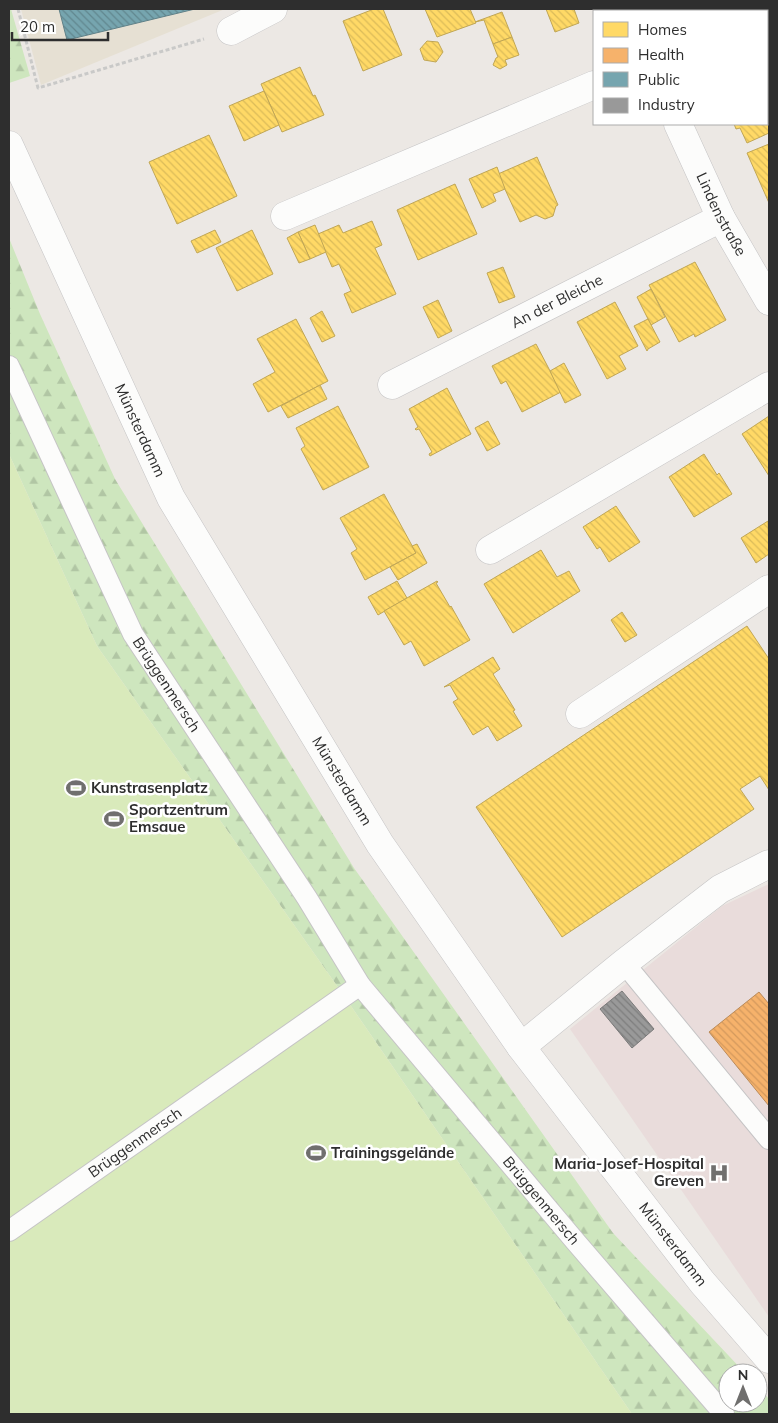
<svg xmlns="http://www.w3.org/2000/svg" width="778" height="1423" viewBox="0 0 778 1423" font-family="Mulish,sans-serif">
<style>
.education{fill:#e6e0d3}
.medical{fill:#e9dcdb}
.forest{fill:url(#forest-firs)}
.pitch{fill:#d9eabb}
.homes{fill:url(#homes-back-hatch);stroke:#c0a655}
.health{fill:url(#health-back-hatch);stroke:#ba8a59}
.public{fill:url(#public-back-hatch);stroke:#608188}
.industry{fill:url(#industry-back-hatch);stroke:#797979}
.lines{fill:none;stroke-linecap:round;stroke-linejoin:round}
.lane-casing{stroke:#c5c4c5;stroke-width:22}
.street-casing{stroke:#c5c4c5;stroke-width:29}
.secondary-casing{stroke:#c5c4c5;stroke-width:29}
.path{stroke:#c9c9c8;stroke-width:3;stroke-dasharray:4 2.5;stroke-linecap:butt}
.lane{stroke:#fcfcfb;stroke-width:20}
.street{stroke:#fcfcfb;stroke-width:28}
.secondary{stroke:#fcfcfb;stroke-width:28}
.labels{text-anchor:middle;stroke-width:5;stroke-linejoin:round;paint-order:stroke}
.street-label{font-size:15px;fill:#2e2e2e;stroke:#fff}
.poi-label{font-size:15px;font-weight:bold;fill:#2e2e2e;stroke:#fff;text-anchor:start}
</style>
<defs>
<pattern id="forest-firs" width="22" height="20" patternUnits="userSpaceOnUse" patternTransform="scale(1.25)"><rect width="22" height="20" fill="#cee6be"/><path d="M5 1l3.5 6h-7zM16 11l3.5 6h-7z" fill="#b1c6a4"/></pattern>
<pattern id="homes-back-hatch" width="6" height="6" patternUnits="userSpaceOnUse" patternTransform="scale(1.25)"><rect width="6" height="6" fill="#ffd966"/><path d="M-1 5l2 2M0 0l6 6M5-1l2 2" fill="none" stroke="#dbbb59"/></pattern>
<pattern id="health-back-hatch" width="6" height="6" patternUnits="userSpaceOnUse" patternTransform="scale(1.25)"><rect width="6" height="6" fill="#f6b26b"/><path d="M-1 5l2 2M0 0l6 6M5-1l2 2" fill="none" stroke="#d3995d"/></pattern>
<pattern id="public-back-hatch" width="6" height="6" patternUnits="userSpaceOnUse" patternTransform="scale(1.25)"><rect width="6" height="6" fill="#76a5af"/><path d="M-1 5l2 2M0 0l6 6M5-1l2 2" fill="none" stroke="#61878f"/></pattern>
<pattern id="industry-back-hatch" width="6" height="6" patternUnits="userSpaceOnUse" patternTransform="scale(1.25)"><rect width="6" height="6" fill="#999"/><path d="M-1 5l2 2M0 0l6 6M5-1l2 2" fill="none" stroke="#7d7d7d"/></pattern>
</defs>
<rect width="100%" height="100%" fill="#ece8e4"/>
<path class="education" d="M21,9h204l-184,76z"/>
<path class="medical" d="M769,884v433l-199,-288 152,-123z"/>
<g class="forest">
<path d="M9,9h2l19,67 -21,7z"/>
<path d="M9,238l31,76 75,165 239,389 259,365 132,140h-17v30h30v-16l11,12v15h-137l-290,-421 -245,-347 -88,-192z"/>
</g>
<path class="pitch" d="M9,454l88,192 245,347 290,421h-623z"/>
<g class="homes">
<path d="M374,9h9l19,46 -39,16 -20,-50z"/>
<path d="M425,9h45l6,14 -39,14z"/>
<path d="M546,9h28l5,14 -24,9z"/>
<path d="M502,12l10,25 -19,7 -9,-24 -9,2z"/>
<path d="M512,37l7,18 -14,5 2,5 -7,4 -7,-4 3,-7 2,-1 -5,-13z"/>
<path d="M427,41l11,1 5,10 -7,10 -12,-2 -4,-11z"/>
<path d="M300,67l13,29 2,-1 9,20 -42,17 -21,-48z"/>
<path d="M767,70l2,5v58l-22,10 -7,-15 -4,1 -2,-5h33z"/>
<path d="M264,91l15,34 -35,16 -15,-35z"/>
<path d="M209,135l28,61 -60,28 -28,-62z"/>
<path d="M769,144v59l-22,-50z"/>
<path d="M537,157l21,48 -2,1 -3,10 -8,3 -9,-4 -16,7 -22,-48z"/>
<path d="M497,167l8,22 -12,5 3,7 -14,7 -13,-29z"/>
<path d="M455,184l22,50 -59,26 -21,-50z"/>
<path d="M372,221l10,24 -7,3 21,46 -44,19 -8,-19 7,-3 -12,-27 -7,3 -14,-33 21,-9 4,8z"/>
<path d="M315,225l11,27 -16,7 -12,-27z"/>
<path d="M215,230l6,12 -24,11 -6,-12z"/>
<path d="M252,230l21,44 -36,17 -21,-43z"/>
<path d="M298,232l12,27 -11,4 -12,-25z"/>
<path d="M695,262l31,58 -31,17 -1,-3 -15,8 -30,-57z"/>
<path d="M503,267l12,30 -16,6 -12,-30z"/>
<path d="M651,289l14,28 -14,8 -14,-28z"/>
<path d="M438,300l14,31 -14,7 -15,-31z"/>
<path d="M615,302l23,44 -19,10 7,13 -19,10 -30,-57z"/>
<path d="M322,311l13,25 -13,6 -12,-24z"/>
<path d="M296,319l32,62 -60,31 -15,-28 22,-12 -18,-33z"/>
<path d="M648,319l12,23 -12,7 -1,2 -13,-25z"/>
<path d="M536,344l25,48 -39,20 -16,-31 -5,3 -9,-18z"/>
<path d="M564,363l17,32 -16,8 -15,-32z"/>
<path d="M320,385l7,14 -39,19 -7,-12z"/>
<path d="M447,388l24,46 -41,22 -1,-2 3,-2 -13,-23 -3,1 -1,-1 3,-2 -9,-18z"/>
<path d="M338,406l31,61 -46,23 -22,-41 4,-3 -9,-18z"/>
<path d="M769,416v60l-27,-42z"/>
<path d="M488,421l12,23 -13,7 -12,-23z"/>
<path d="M704,454l13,21 2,-2 13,21 -38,23 -25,-40z"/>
<path d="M384,494l32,59 -51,27 -14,-27 6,-4 -17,-31z"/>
<path d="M616,506l24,36 -31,20 -9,-15 -3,2 -14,-22z"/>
<path d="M768,521l1,33 -13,9 -15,-25z"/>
<path d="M417,544l10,19 -29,17 -8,-13 26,-14 -4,-7z"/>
<path d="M541,550l16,27 12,-6 11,20 -67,42 -29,-49z"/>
<path d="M397,581l10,17 -29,17 -10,-18z"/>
<path d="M437,581l1,1 -2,1 14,24 1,-1 19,34 -46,26 -13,-25 -7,4 -20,-34z"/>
<path d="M622,612l15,23 -12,7 -14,-22z"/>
<path d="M747,626l22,33v131l-9,-14 -20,13 14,20 -192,128 -86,-130z"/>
<path d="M493,657l7,12 -7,5 22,36 -2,1 9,15 -25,15 -9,-15 -15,9 -20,-33 5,-3 -8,-14 -6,2z"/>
</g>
<path class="health" d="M759,992l10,12v102l-60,-74z"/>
<path class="public" d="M59,9h136l-128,31z"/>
<path class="industry" d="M622,991l32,38 -22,19 -32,-39z"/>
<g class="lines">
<defs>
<g id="lane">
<path id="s1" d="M9,366l124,268 174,264 53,87 215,256 149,173"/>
<path d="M624,963l145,176"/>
<path id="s2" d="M9,1231l351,-246"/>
</g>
<g id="street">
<path d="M627,9l2,2"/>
<path d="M231,31l42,-22"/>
<path id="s3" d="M678,124l43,94 48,83"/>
<path d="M285,216l309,-131"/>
<path id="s4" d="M392,385l329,-167"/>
<path d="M490,550l279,-164"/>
<path d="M580,714l189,-125"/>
<path d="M521,1047l103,-84 96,-74 49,-25"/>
</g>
<g id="secondary">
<path id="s5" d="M9,145l162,353 209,346 141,203 181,235 67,77"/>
</g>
</defs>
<use href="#lane" class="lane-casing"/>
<use href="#street" class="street-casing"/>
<use href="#secondary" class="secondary-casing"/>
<path class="path" d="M18,9l20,79 166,-49"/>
<use href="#lane" class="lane"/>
<use href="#street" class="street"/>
<use href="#secondary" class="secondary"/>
</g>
<defs>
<symbol id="stadium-bare" viewBox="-9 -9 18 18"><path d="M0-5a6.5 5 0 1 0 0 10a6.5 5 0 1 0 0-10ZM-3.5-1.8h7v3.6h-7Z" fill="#706f6e" stroke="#fff" stroke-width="2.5" paint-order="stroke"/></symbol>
<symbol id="hospital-bare" viewBox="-9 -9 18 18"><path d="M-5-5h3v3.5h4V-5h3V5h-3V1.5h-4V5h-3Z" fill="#706f6e" stroke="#fff" stroke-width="2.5" paint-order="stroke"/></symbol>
</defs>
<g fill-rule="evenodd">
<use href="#stadium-bare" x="62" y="774" width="28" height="28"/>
<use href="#stadium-bare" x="100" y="805" width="28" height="28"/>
<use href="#stadium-bare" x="302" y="1139" width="28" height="28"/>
<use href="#hospital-bare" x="705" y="1159" width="28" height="28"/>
</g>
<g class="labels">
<g class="street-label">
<text dy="5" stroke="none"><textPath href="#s3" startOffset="100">Lindenstraße</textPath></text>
<text dy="5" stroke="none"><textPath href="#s4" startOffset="185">An der Bleiche</textPath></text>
<text dy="5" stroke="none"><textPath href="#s5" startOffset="314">Münsterdamm</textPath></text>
<text dy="5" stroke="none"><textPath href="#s1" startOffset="356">Brüggenmersch</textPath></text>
<text dy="5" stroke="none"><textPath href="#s5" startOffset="719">Münsterdamm</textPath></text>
<text dy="5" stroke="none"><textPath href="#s2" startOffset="154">Brüggenmersch</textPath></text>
<text dy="5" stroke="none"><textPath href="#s1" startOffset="995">Brüggenmersch</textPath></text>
<text dy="5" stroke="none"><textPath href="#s5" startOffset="1289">Münsterdamm</textPath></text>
</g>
<g class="poi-label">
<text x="91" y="793">Kunstrasenplatz</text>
<text x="129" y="815">Sportzentrum<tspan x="129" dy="17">Emsaue</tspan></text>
<text x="331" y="1158">Trainingsgelände</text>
<text x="704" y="1169" text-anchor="end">Maria-Josef-Hospital<tspan x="704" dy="17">Greven</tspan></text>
</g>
</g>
<rect width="778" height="1423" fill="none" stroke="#2e2e2e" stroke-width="20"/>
<rect x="593" y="10" width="175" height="115" fill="#ffffff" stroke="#ababab"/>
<rect x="603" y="22" width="25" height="15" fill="#ffd966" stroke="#ababab"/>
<text x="638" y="35" font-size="15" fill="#2e2e2e">Homes</text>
<rect x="603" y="48" width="25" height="15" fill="#f6b26b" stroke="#ababab"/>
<text x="638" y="60" font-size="15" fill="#2e2e2e">Health</text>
<rect x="603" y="72" width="25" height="15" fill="#76a5af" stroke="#ababab"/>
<text x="638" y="85" font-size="15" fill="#2e2e2e">Public</text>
<rect x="603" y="98" width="25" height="15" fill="#999999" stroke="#ababab"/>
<text x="638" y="110" font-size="15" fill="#2e2e2e">Industry</text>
<g transform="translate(743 1388)"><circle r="24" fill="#ffffff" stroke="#ababab"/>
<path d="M0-4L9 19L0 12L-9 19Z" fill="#706f6e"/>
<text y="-8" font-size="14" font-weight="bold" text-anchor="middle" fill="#2e2e2e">N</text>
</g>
<path d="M12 32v8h96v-8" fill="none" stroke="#2e2e2e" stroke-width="2.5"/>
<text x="20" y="32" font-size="15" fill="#2e2e2e" stroke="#ffffff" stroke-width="4" paint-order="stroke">20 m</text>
</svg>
